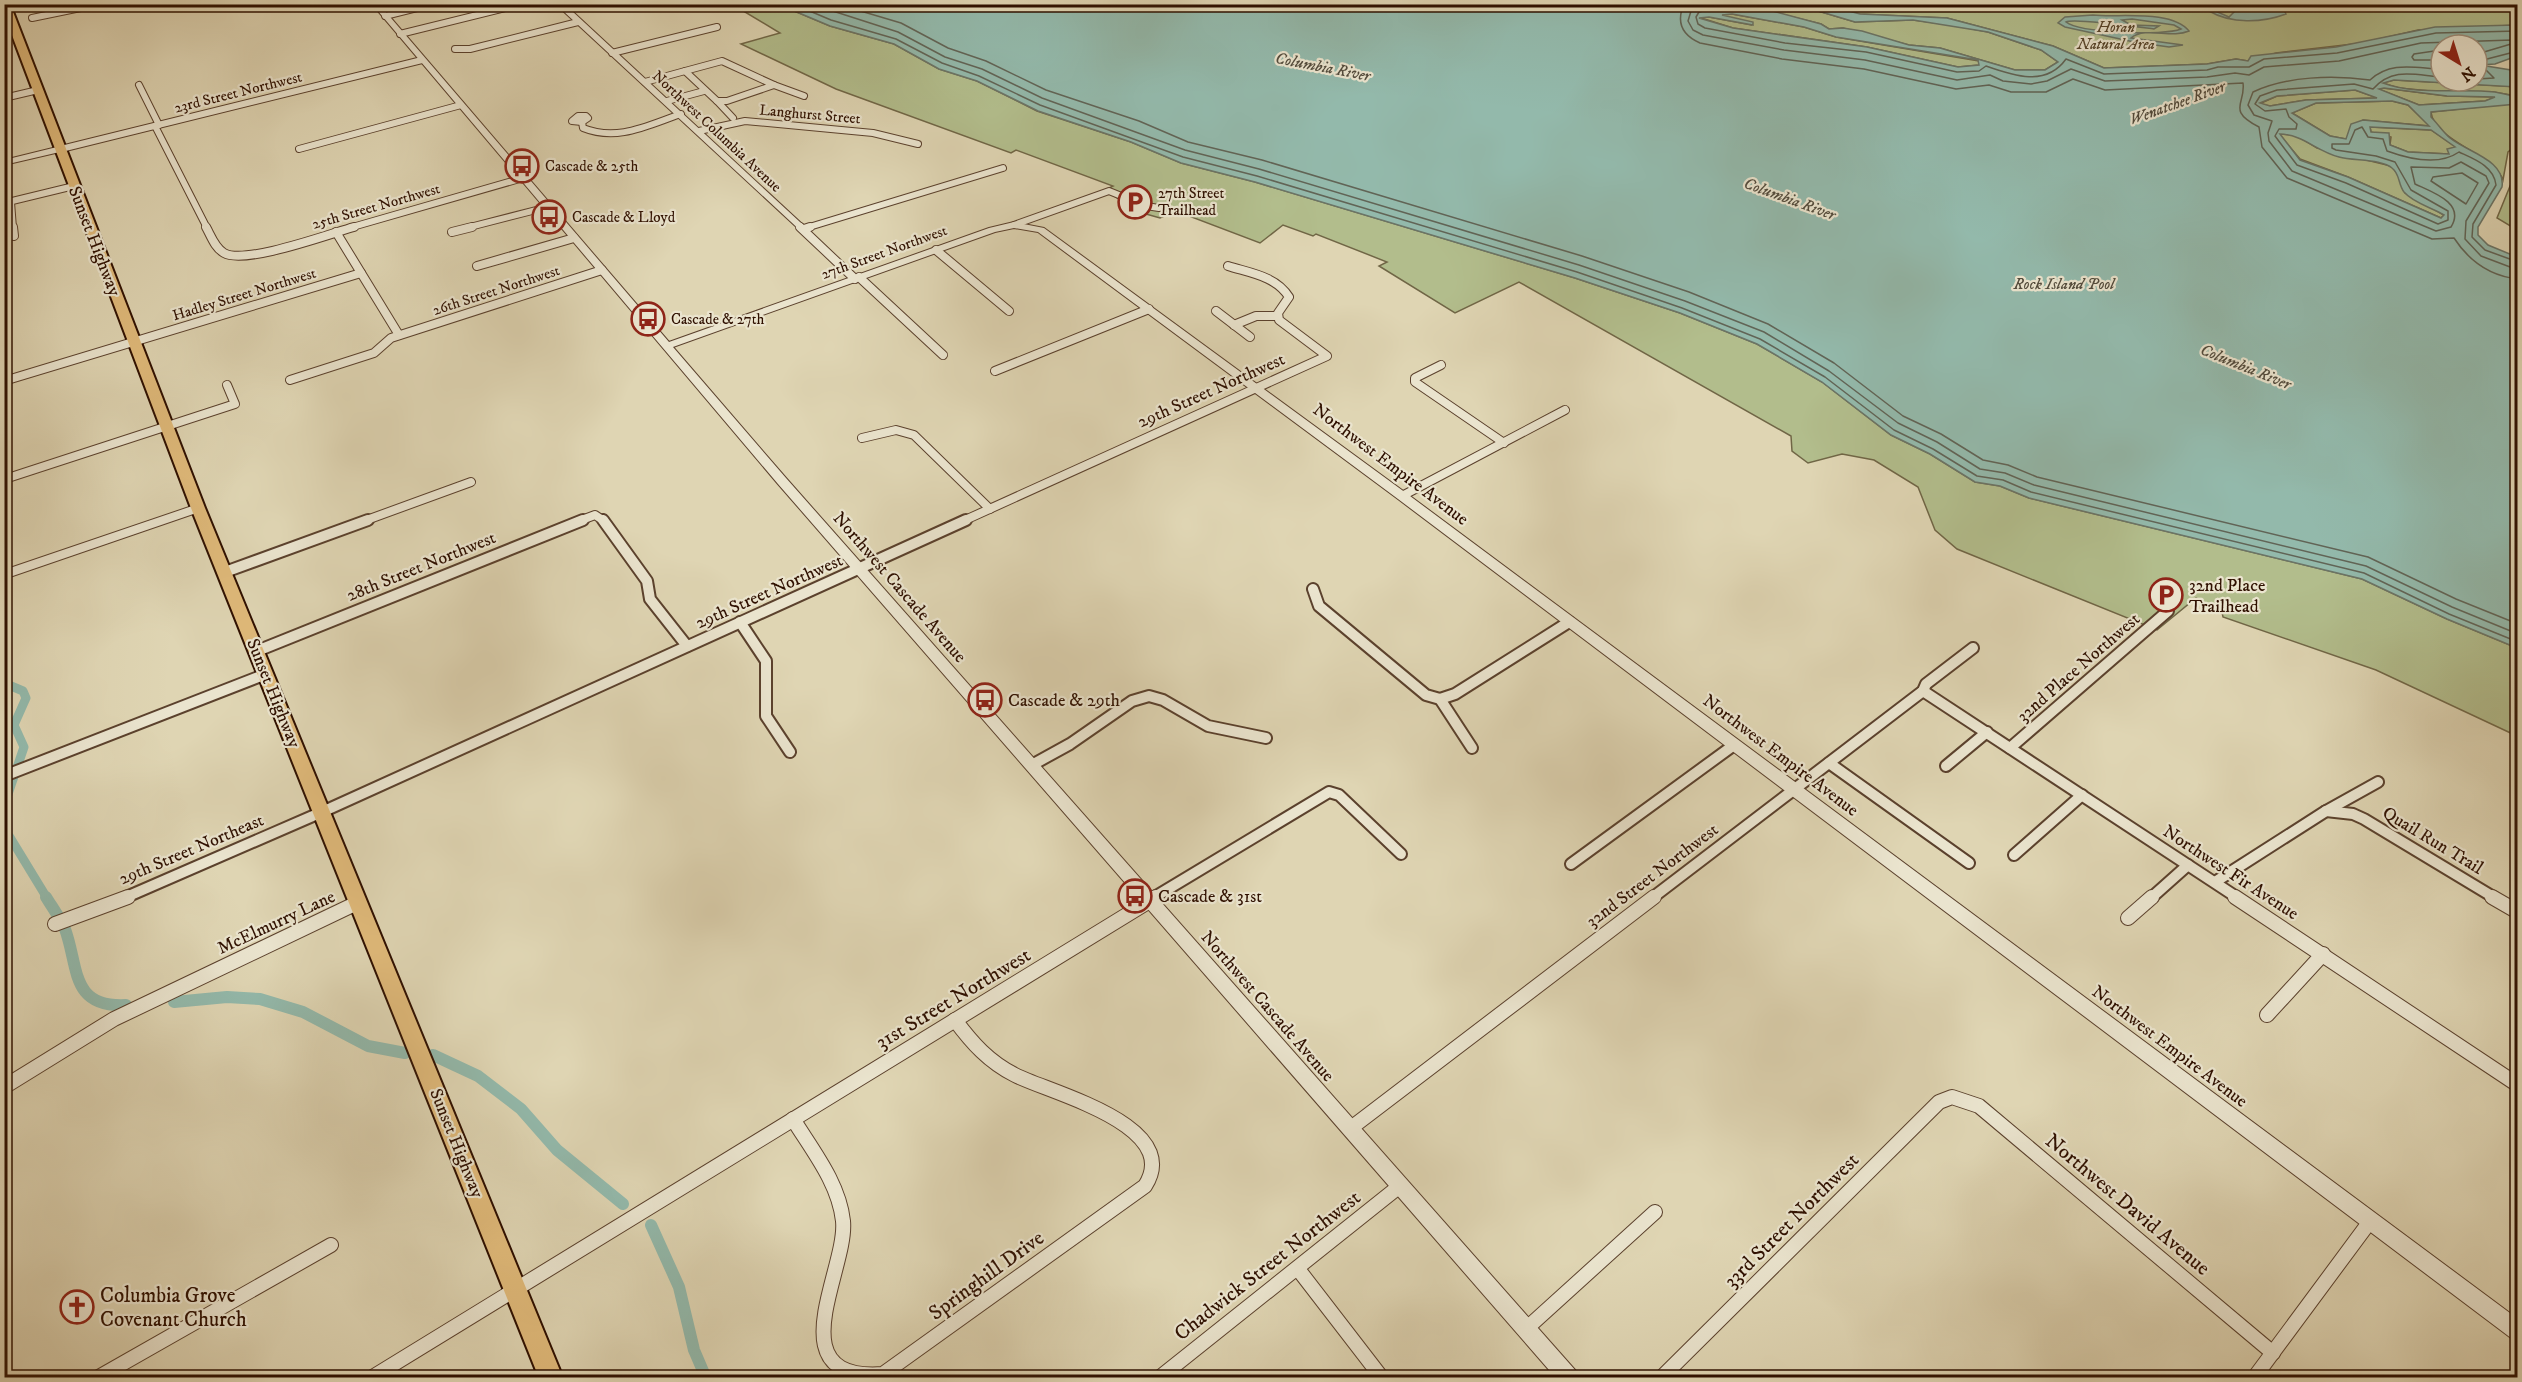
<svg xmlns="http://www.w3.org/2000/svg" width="2522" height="1382" viewBox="0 0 2522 1382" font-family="'IM FELL DW Pica',serif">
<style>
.green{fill:#b2bd8c;stroke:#706646;stroke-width:1.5}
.water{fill:#93b9ab;stroke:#6b7567;stroke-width:1.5;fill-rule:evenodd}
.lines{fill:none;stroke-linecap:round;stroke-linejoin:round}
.shore{stroke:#616456;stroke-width:1.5}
.canal-far1{stroke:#93b9ab;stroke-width:9}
.canal{stroke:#93b9ab;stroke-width:12}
.minor-far3-casing{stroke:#5b412d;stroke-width:8}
.minor-far2-casing{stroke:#5b412d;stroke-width:10}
.minor-far1-casing{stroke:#5b412d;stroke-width:14}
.minor-casing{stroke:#5b412d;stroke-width:16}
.tertiary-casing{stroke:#5b412d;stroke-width:2}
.trunk-casing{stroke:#2f1000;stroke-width:4}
.minor-far3{stroke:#eae4ce;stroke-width:6}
.minor-far2{stroke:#eae4ce;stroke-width:8}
.minor-far1{stroke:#eae4ce;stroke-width:10}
.minor{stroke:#eae4ce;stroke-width:14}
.tertiary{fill:#eae4ce;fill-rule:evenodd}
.trunk{fill:#e0ba7a;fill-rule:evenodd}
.labels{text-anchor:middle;stroke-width:4.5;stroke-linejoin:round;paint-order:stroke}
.far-park-label{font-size:15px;font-style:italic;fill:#56442a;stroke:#eae4ce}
.far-street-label{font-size:15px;fill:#2f1000;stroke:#eae4ce}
.far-poi-label{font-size:15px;fill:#2f1000;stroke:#eae4ce;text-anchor:start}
.far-water-label{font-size:16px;font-style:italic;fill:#524b3c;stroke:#eae4ce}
.street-label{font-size:18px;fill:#2f1000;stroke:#eae4ce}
.poi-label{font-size:18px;fill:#2f1000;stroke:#eae4ce;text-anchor:start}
.near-street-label{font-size:21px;fill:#2f1000;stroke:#eae4ce}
.near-poi-label{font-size:21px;fill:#2f1000;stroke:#eae4ce;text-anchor:start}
</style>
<rect width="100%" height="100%" fill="#dfd5b3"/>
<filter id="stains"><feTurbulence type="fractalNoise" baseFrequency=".00333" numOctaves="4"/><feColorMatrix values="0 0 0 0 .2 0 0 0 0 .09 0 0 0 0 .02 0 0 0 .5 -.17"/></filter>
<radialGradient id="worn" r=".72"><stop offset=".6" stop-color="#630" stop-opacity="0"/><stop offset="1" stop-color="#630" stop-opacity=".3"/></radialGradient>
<g class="green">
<path d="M1985,4l60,3 43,-3h404l25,10 1,11 -100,5 -56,13 -86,10 -28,8 -12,-2 -29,5 -103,4 -51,-22 -106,-28 -87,-4 -34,-9z"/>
<path d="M728,5h52l50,21 64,18 45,25 38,12 60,30 94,31 50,21 74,19 320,96 105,35 77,31 65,38 69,53 39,19 45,28 25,4 29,12 333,81 85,40 70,29v88l-141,-66 -153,-53 -1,-5 -26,-14 -39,32 -200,-81 -22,-19 -17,-43 -44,-27 -32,-6 -34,9 -16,-12 -1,-15 -272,-154 -64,31 -76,-47 8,-4 -71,-28 -3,2 -30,-11 -23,18 -84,-32 -16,7 -21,-6 -34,-22 8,-4 -97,-36 -5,3 -175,-64 -95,-45 39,-11 -45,-27z"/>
<path d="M1745,5h53l57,17 58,-2 38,5 37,7 53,18 17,12 -13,8h-30l-75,-22 -31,-3 -66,-17 -14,1 -8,-5z"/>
<path d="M1732,14l72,13 32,10 143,24v4l-21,2 -91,-20 -134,-19 -35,-11h11l43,8 -33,-10z"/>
<path d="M2394,80l110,6 13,1v9l-24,-4 -42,1 -52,-5 -17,-5z"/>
<path d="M2383,88l64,8 50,1 -12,4 -66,4 -41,-16z"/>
<path d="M2355,90l23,8 -72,2 -36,6 -11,-2 18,-8z"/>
<path d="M2392,101l16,4 22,21 -67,-6 -17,19 -16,-3 -38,-23 24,-10z"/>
<path d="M2517,103v42l-9,7 -5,28c-9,-26 -69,-39 -72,-68z"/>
<path d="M2370,127l61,3 25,17 -7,7 -41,-2 -18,-7 1,-8 -20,-5z"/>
<path d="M2279,134l17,1 21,13 74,18 6,7 8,20 39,22 -3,3 -93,-41 -48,-18z"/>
<path d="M2517,169v61l-20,-12z"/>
</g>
<g class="water">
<path d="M1659,4l63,4 2,-3 37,3 60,16 8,5 14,-1 19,3 47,14 31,3 75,22h30l13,-8 -17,-12 -53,-18 -75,-12 -58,2 -57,-17h28l34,9 87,4 106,28 51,22 103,-4 29,-5 12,2 3,-5 85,-9 99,-20 82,-2v31l-22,8 -15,1 37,6v16l-123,-7 -11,3c35,13 75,5 112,9 7,1 15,4 22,4v8l-86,8v5c7,7 12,15 19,21 17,14 56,22 52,49l-24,40v8l10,10 29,12v391l-70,-29 -85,-40 -333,-81 -29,-12 -25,-4 -45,-28 -39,-19 -69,-53 -65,-38 -77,-31 -105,-35 -320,-96 -74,-19 -50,-21 -93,-31 -61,-30 -38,-12 -45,-25 -64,-18 -50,-21zM1732,14l72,13 32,10 142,23 1,5 -21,2 -91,-20 -134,-19 -34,-10 10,-1 44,8v-3l-31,-7zM2441,45h36v36h-36zM2384,88l63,8 48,1 -10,4 -66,4 -40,-16zM2355,90l22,8 -71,2 -36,6 -10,-3 17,-7zM2392,101l16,4 21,21 -66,-6 -12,4 -5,15 -16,-3 -38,-23 24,-10zM2370,127l61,3 24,17 -8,2 2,5 -41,-2 -18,-7 -1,-12 -18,-1zM2280,134c24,1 36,17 59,23 15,4 43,2 53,11 8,6 6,16 12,24 9,11 29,16 40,23l-3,3 -93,-41 -48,-17z"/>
<path d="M2216,5l7,2 -8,4 14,6 7,-7 -6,-6 21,5 3,-3 -4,-1 16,4 -3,-4 13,5 5,-2 -6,-3h6l5,9c-24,9 -55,10 -77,-3v-3l8,-1z"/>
<path d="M2093,15c25,3 78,-6 96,16 -18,8 -43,-5 -58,7l52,7 -14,2 -35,-5 -69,-15 -7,-4 7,-6zM2132,19l42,6 7,4c-17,7 -101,4 -115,-7 8,-4 72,5 88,7l5,-3 -28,-1 -9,-5z"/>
</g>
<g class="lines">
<g class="shore">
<path d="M793,4l38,16 65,19 46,24 37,13 61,29 143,52 74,19 320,96 105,36 78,31 65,38 69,53 39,19 44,27 26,4 28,12 333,81 85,41 69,28"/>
<path d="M811,4l87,28 47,25 37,12 60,29 143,52 74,19 320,96 106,36 79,31 65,39 69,52 39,19 43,27 25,4 29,12 332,81 86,41 66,27"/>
<path d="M837,4l64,19 47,25 38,13 60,29 93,31 49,21 74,18 320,96 107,36 79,32 66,39 69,53 38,18 42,26 25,5 29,12 331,80 88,42 62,25"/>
<path d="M1684,4c-8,18 -2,31 16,39l82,16 82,10 92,20 33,-4 22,7h35l27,-13 32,11 138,-7c3,21 -17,27 16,44l3,20 25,31 145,61 22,-1c15,23 36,38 64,41"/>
<path d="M1698,4l-7,7 -3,10 5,9 10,5 81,15 81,10 92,20 33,-5 13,6 28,3 16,-3 24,-12 34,12 102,-4 28,-4 14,2 15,-8 75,-6 82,-18 91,-3 -1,4 -27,8 -7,8"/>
<path d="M1708,4l-1,6 -8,2 -3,5 2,7 7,4 80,15 81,9 91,20 22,-1 7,-5c28,10 60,21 80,-7l38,15 103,-4 11,-3h31l15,-8 73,-6 99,-20 82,-2"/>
<path d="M2441,50l-27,4 -2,3 2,3h27"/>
<path d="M2441,69c-27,-1 -50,-8 -71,11 -37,-5 -83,-4 -117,12l-5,13 6,10 18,6 -4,12 1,8 23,30 144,60 15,-4c15,-24 -19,-35 -36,-43l-4,-17 38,1 12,-6 25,14 3,7 -23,38 -1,18 16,17 37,14"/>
<path d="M2441,77c-27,-2 -48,-10 -68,12l-19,-5 -77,6 -17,6 -5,8 10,7 21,-2 3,8 8,7 -1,5h-17l-4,7 22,29 49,18 92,41 10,-4v-9l-37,-21 -16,-28 -19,-6 -40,-6 -4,-2v-4h17l6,-14 7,-3 6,10 15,2 4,12c22,8 52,15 72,1 15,7 35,14 37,33l-23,39 -1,13 13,13 33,12"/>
<path d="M2477,79l17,-1 -10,-10 3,-9 31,-8"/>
<path d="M2462,173l16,10 -12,21 -35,-23 2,-4z"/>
</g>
<path class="canal-far1" d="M4,683l19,8 3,7 -12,27 10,22 -17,50 1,37 39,64"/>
<g class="canal">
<path d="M46,897c6,10 14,21 19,32 14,38 5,79 61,76"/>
<path d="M174,1002l53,-5 33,2 43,13 65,34 37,7"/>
<path d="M433,1055l45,21 43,33 36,41 66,54"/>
<path d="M651,1225l28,62 15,63 12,28"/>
</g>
<defs>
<g id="minor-far3">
<path d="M560,4l242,224"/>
<path d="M385,16l48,-12"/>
<path d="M32,18l68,-14"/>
<path d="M400,34l122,-30"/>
<path d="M455,49h15l108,-27"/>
<path d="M612,53l105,-26"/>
<path d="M722,61l52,24 -47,16h-10l-32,-30z"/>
<path d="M645,82l40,-11"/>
<path d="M139,85l20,40"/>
<path d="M774,85l30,11"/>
<path d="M4,98l34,-8"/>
<path d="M667,101l37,-10"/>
<path d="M717,101l16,17"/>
<path d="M578,116h8l2,2 -6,4 -10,-1z"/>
<path d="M582,122l1,6c35,14 65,-3 98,-14"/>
<path d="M155,126l52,102"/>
<path d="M699,131l46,-10 128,12 45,11"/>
<path d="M61,149l361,-89"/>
<path d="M299,149l162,-44"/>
<path d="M11,202l2,26"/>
<path d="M4,203l70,-17"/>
<path d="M1014,225l95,-34 37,15 13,2"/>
<path d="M349,228l174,-50"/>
<path d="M466,228l82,-21"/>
<path d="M806,228l197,-60"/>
</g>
<g id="minor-far2">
<path d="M13,227l1,9"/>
<path d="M206,227c5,9 9,21 18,26 21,12 105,-19 130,-26"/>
<path d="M800,227l55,52"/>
<path d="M804,229l6,-2"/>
<path d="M336,232l63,103"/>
<path d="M452,232l20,-5"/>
<path d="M936,250l73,61"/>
<path d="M477,266l97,-28"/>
<path d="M859,277l84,78"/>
<path d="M1216,311l34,26"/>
<path d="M1234,325l22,-9h22"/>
<path d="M1441,365l-26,13v4l89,61"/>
<path d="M995,371l154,-62"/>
<path d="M290,380l84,-27 17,-15 211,-68"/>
<path d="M4,381l357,-108"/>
<path d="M862,438l34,-8 18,5 76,74"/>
<path d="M11,477l224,-73 -8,-19"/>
<path d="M1402,496l163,-86"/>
<path d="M364,521l107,-39"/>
<path d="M579,521l16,-6 9,6"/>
<path d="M963,521l364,-165 -48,-36 -1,-7 11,-16c-13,-21 -39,-24 -61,-31"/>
</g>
<g id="minor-far1">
<path d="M603,520l44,61 3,18 37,47"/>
<path d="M225,572l143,-52"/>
<path d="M1313,589l6,17 107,89 14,4 15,-5 114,-72"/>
<path d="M740,622l26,39v55l24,36"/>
<path d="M257,651l326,-131"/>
<path d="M1923,691l315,207"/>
<path d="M1440,699l32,49"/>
<path d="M2010,748l158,-137"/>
<path d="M1829,763l140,100"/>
<path d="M1032,765l38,-21 62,-43 17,-5 14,4 45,26 58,12"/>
<path d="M1946,766l41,-34"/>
<path d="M4,776l262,-102"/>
<path d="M2326,811l27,3 11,5 131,79"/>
<path d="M2014,855l68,-60"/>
<path d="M1571,864l163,-119"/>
<path d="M2215,882l111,-71 52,-29"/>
<path d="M124,898l198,-86 644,-292"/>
<path d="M1153,898l176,-106 10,3 62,59"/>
<path d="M1652,898l271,-207 3,-7 47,-36"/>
<path d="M2151,898l37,-33"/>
</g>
<g id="minor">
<path d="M2235,897l283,188"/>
<path d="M2492,897l26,15"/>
<path d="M2128,918l24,-21"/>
<path d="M55,924l73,-27"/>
<path d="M2267,1015l56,-61"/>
<path d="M4,1087l110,-68 245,-117"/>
<path d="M793,1119c19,31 46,64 50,102 5,48 -68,161 40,153l262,-188c39,-61 -95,-93 -130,-111 -26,-13 -43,-32 -60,-55"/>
<path d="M1351,1128l303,-231"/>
<path d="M1298,1269l84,109"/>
<path d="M1526,1329l129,-117"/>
<path d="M97,1378l234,-133"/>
<path d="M371,1378l785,-481"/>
<path d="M1159,1378l242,-193"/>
<path d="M1661,1378l278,-276 13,-5 27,9 294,247"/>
<path d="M2254,1378l117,-158"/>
</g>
<g id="tertiary">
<path d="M372,4h7l290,338 320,-114 25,-6 30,6 362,265 1112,826v21l-7,-2 -1113,-839 -360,-267 -24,-4 -19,4 -322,115 113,131 790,893 3,7h-23l-778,-894z"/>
<path d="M61,146l4,3 -1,2 -60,14v-5z"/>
<path d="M198,504l4,1 2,3 -2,3 -198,68v-9z"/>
</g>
<path id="trunk" d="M4,4h6l195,504 358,870h-24l-348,-870 -187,-494z"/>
</defs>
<use href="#minor-far3" class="minor-far3-casing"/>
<use href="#minor-far2" class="minor-far2-casing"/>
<use href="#minor-far1" class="minor-far1-casing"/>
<use href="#minor" class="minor-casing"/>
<use href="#tertiary" class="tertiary-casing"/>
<use href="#trunk" class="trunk-casing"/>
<use href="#minor-far3" class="minor-far3"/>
<use href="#minor-far2" class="minor-far2"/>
<use href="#minor-far1" class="minor-far1"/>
<use href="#minor" class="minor"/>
<use href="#tertiary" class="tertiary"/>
<use href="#trunk" class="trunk"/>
</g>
<defs>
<symbol id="bus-ring" viewBox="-11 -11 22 22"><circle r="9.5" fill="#eae4ce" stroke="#8f2418" stroke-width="1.5"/><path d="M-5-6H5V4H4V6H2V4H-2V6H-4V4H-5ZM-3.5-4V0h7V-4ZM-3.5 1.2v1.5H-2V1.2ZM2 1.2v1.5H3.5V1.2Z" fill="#8f2418"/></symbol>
<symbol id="parking-ring" viewBox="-11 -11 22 22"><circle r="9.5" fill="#eae4ce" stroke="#8f2418" stroke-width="1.5"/><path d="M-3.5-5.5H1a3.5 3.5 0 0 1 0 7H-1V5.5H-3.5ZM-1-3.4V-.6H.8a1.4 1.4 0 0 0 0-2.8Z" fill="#8f2418"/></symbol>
<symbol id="church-ring" viewBox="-11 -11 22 22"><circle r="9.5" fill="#eae4ce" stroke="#8f2418" stroke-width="1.5"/><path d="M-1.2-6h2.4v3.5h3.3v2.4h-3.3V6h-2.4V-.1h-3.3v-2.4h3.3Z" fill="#8f2418"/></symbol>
</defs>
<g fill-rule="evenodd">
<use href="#bus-ring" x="503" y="147" width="38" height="38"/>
<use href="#parking-ring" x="1116" y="183" width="38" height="38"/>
<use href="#bus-ring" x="530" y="198" width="38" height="38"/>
<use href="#bus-ring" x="629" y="300" width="38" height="38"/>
<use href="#parking-ring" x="2147" y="576" width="38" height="38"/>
<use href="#bus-ring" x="966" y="681" width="38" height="38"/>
<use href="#bus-ring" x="1116" y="877" width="38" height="38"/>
<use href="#church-ring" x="58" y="1288" width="38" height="38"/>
</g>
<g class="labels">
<g class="far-park-label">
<text x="2116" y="32">Horan<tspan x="2116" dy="17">Natural Area</tspan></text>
</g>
<g class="far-street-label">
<text transform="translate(238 92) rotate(-14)" y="5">23rd Street Northwest</text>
<text transform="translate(810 114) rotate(5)" y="5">Langhurst Street</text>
<text transform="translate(717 131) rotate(43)" y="5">Northwest Columbia Avenue</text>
<text transform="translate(376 206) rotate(-16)" y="5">25th Street Northwest</text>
<text transform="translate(884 252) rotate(-20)" y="5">27th Street Northwest</text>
<text transform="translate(496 290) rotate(-18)" y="5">26th Street Northwest</text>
<text transform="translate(244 294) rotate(-17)" y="5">Hadley Street Northwest</text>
</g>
<g class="far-poi-label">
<text x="545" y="171">Cascade &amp; 25th</text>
<text x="1158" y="198">27th Street<tspan x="1158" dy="17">Trailhead</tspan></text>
<text x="572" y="222">Cascade &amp; Lloyd</text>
<text x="671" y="324">Cascade &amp; 27th</text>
</g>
<g class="far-water-label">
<text transform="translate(1323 66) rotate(11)" y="6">Columbia River</text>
<text transform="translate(2177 102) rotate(-20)" y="6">Wenatchee River</text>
<text transform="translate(1790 198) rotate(20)" y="6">Columbia River</text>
<text x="2064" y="289">Rock Island Pool</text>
<text transform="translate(2246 366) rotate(22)" y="6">Columbia River</text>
</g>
<g class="street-label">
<text transform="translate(95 241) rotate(69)" y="6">Sunset Highway</text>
<text transform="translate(1211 390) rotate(-24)" y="6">29th Street Northwest</text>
<text transform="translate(1391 464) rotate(37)" y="6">Northwest Empire Avenue</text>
<text transform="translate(421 566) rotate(-22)" y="6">28th Street Northwest</text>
<text transform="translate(900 587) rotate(49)" y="6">Northwest Cascade Avenue</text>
<text transform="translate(769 591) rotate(-24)" y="6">29th Street Northwest</text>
<text transform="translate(2078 667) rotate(-41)" y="6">32nd Place Northwest</text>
<text transform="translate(274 693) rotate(68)" y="6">Sunset Highway</text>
<text transform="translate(1781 755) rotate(37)" y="6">Northwest Empire Avenue</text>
<text transform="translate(2433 840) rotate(31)" y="6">Quail Run Trail</text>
<text transform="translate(191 849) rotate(-23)" y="6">29th Street Northeast</text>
<text transform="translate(2231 872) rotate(33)" y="6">Northwest Fir Avenue</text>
<text transform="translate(1652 875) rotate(-37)" y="6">32nd Street Northwest</text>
<text transform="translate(276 922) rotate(-25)" y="6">McElmurry Lane</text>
<text transform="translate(1268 1006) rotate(49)" y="6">Northwest Cascade Avenue</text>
<text transform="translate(2170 1046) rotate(37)" y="6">Northwest Empire Avenue</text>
<text transform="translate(457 1143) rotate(68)" y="6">Sunset Highway</text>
</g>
<g class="poi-label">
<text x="2189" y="591">32nd Place<tspan x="2189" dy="21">Trailhead</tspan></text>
<text x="1008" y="706">Cascade &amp; 29th</text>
<text x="1158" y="902">Cascade &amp; 31st</text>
</g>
<g class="near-street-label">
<text transform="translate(953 998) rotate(-31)" y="7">31st Street Northwest</text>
<text transform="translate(2128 1204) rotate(40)" y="7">Northwest David Avenue</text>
<text transform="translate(1791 1220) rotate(-45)" y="7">33rd Street Northwest</text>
<text transform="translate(1267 1265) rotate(-38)" y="7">Chadwick Street Northwest</text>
<text transform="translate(986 1275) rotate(-36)" y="7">Springhill Drive</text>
</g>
<g class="near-poi-label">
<text x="100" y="1302">Columbia Grove<tspan x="100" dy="24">Covenant Church</tspan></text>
</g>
</g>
<rect width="2522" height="1382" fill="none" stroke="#dfd5b3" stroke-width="24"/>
<rect x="6" y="6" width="2510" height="1370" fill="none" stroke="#2f1000" stroke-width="3"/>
<rect x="12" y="12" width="2498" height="1358" fill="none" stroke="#2f1000" stroke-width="1.5"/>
<g transform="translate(2459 63) rotate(142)"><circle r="28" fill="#eae4ce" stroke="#9f8f7c" stroke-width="1.5"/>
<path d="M0-4.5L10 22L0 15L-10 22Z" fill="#8f2418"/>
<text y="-9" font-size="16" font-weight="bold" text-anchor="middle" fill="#2f1000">N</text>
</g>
<rect width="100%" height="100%" filter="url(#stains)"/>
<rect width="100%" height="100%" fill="url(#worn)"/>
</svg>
